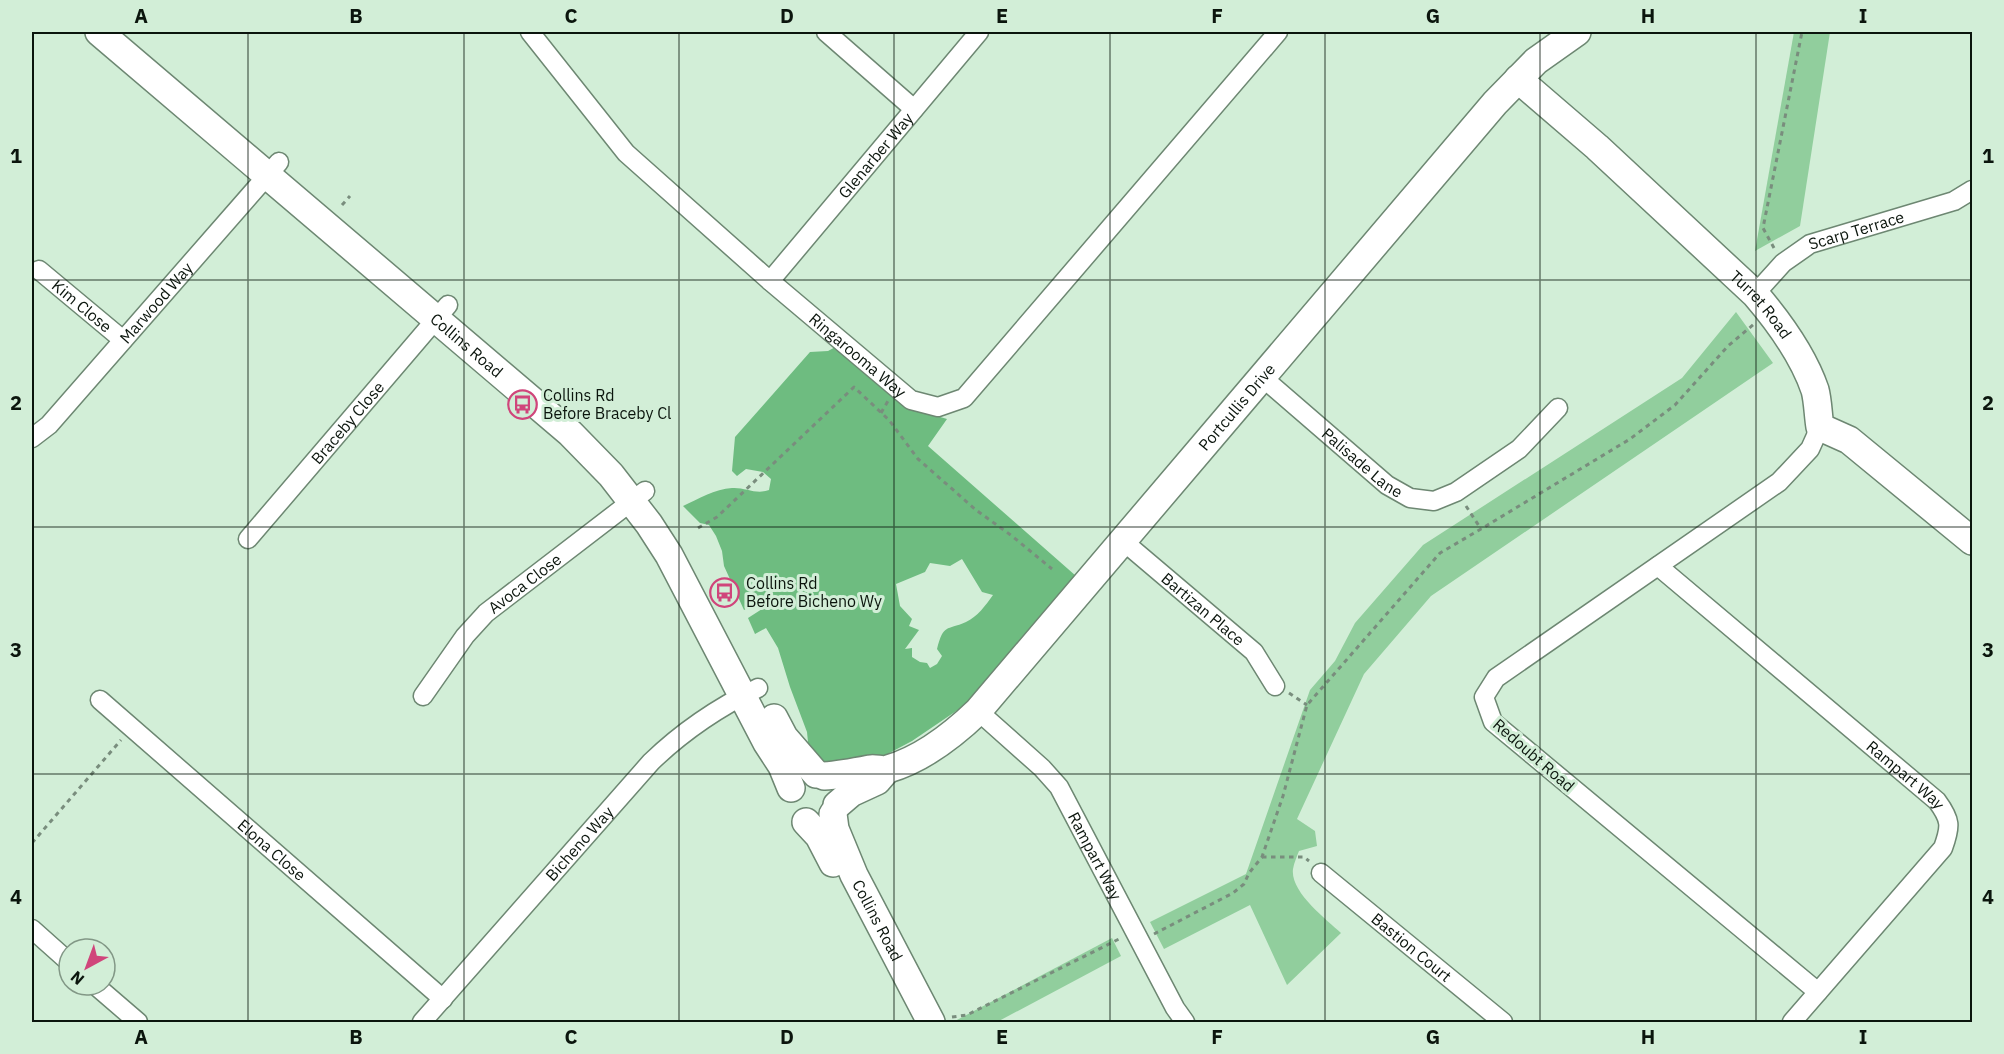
<svg xmlns="http://www.w3.org/2000/svg" width="2004" height="1054" viewBox="0 0 2004 1054" font-family="'IBM Plex Sans',sans-serif">
<style>
.green{fill:#91ce9d}
.forest{fill:#6ebc80;fill-rule:evenodd}
.lines{fill:none;stroke-linecap:round;stroke-linejoin:round}
.street-casing{stroke:#6d8772;stroke-width:21}
.secondary-casing{stroke:#6d8772;stroke-width:30}
.path{stroke:#798d7d;stroke-width:3;stroke-dasharray:4.5 4.5;stroke-linecap:butt}
.street{stroke:#fff;stroke-width:18}
.secondary{stroke:#fff;stroke-width:27}
.grid{fill:none;stroke:#0b150d;stroke-width:1.5;stroke-opacity:0.55}
.labels{text-anchor:middle;stroke-width:6;stroke-linejoin:round;paint-order:stroke}
.street-label{font-size:16px;fill:#0b150d;stroke:#d2eed7}
.poi-label{font-size:16px;fill:#0b150d;stroke:#d2eed7;text-anchor:start}
.neatline{fill:none;stroke:#0b150d;stroke-width:2}
.grid-label{font-size:20px;text-anchor:middle;font-weight:bold;fill:#0b150d}
</style>
<rect width="100%" height="100%" fill="#d2eed7"/>
<g class="green">
<path d="M1794,32h36l-30,194 -45,25z"/>
<path d="M1736,312l37,51 -342,233 -67,78 -67,145 18,12 2,15 -18,5c-2,5 -5,12 -6,18 -3,23 33,50 48,64l-54,52 -37,-80 -86,44 -14,-27 96,-48 64,-184 25,-29 20,-38 68,-78 259,-167z"/>
<path d="M1112,938l9,18 -124,66h-41l-1,-1z"/>
</g>
<path class="forest" d="M839,345l68,62 40,12 -19,27 148,130 -105,125 -59,40 -32,17 -43,9 -18,-5 -10,-10 -2,-20 -17,-45 -12,-39 -12,-20 -11,6 -7,-16 17,-11 7,-8 -7,-1 -21,12 -20,-44 -2,-15 -6,-15 -7,-11 -9,-2 -17,-17c15,-7 32,-17 49,-18 13,-1 24,7 37,2l2,-11 -8,-7 -17,-3 -9,7 -5,-5 3,-34 75,-85 18,-1zM962,559l20,33 11,3c-7,10 -16,22 -27,27 -20,9 -22,1 -29,27l5,7 -5,8 -7,4 -3,-5 -7,-1 -8,-5v-9l-7,1 14,-19 -10,-4 3,-7 -12,-13 -4,-22 29,-12 5,-9 20,3z"/>
<g class="lines">
<defs>
<g id="street">
<path id="s1" d="M530,32l96,121 144,128 141,119 27,7 26,-9 314,-366"/>
<path d="M826,32l88,77"/>
<path id="s2" d="M39,270l84,70"/>
<path id="s3" d="M770,281l209,-249"/>
<path id="s4" d="M1755,294l28,-31 27,-19 144,-43 18,-11"/>
<path id="s5" d="M1262,377l125,108 23,13 24,3 22,-9 63,-43 39,-41"/>
<path id="s6" d="M32,438l17,-13 230,-263"/>
<path id="s7" d="M248,539l200,-234"/>
<path id="s8" d="M1123,541l131,111 21,34"/>
<path id="s9" d="M1658,566l279,235c14,19 14,25 6,47l-151,174"/>
<path id="s10" d="M423,696l42,-60 21,-23 159,-122"/>
<path id="s11" d="M100,700l343,299"/>
<path id="s12" d="M978,711l64,57 17,19 116,221 10,14"/>
<path id="s13" d="M1321,873l182,149"/>
<path d="M32,929l37,33"/>
<path d="M95,985l43,37"/>
<path d="M1818,992l-325,-270 -9,-25 12,-19 283,-196 31,-33 10,-22"/>
<path id="s14" d="M422,1022l229,-260c32,-31 66,-54 107,-74"/>
</g>
<g id="secondary">
<path id="s15" d="M99,32l471,401 41,42 38,49 20,31 98,188 15,23 9,22"/>
<path id="s16" d="M1518,79l79,68 158,147c24,28 48,61 60,96 3,11 3,25 5,37l29,13 123,101"/>
<path d="M774,718l10,19 32,37"/>
<path id="s17" d="M824,776c16,-1 31,-4 46,-7 6,-1 12,2 18,0 35,-10 65,-34 90,-58l517,-608 41,-42 41,-29"/>
<path d="M837,805l14,-12 26,-12 6,-7"/>
<path id="s18" d="M833,814l2,15 19,46 77,147"/>
<path d="M806,822l13,14 14,27"/>
</g>
</defs>
<use href="#street" class="street-casing"/>
<use href="#secondary" class="secondary-casing"/>
<g class="path">
<path d="M342,205l8,-9"/>
<path d="M1774,248l-11,-20 39,-196"/>
<path d="M881,413l7,-12"/>
<path d="M1466,506l15,23"/>
<path d="M698,528l19,-11 137,-130 35,33 29,39 58,51 36,26 40,33"/>
<path d="M1289,693l18,12"/>
<path d="M32,843l89,-103"/>
<path d="M1262,857h42l5,4"/>
<path d="M1154,934l79,-41 11,-9 5,-11 13,-16 21,-61 24,-91 133,-152 41,-24 149,-90 45,-34 53,-59 26,-22"/>
<path d="M952,1017l15,-2 152,-76"/>
</g>
<use href="#street" class="street"/>
<use href="#secondary" class="secondary"/>
</g>
<path class="grid" d="M248,32v990M464,32v990M679,32v990M894,32v990M1110,32v990M1325,32v990M1540,32v990M1756,32v990M32,280h1940M32,527h1940M32,774h1940"/>
<defs>
<symbol id="bus-ring" viewBox="-11 -11 22 22"><circle r="9.5" fill="#d2eed7" stroke="#d0457b" stroke-width="1.5"/><path d="M-5-6H5V4H4V6H2V4H-2V6H-4V4H-5ZM-3.5-4V0h7V-4ZM-3.5 1.2v1.5H-2V1.2ZM2 1.2v1.5H3.5V1.2Z" fill="#d0457b"/></symbol>
</defs>
<g fill-rule="evenodd">
<use href="#bus-ring" x="506" y="388" width="33" height="33"/>
<use href="#bus-ring" x="708" y="576" width="33" height="33"/>
</g>
<g class="labels">
<g class="street-label">
<text dy="6" stroke="none"><textPath href="#s3" startOffset="164">Glenarber Way</textPath></text>
<text dy="6" stroke="none"><textPath href="#s4" startOffset="123">Scarp Terrace</textPath></text>
<text dy="6" stroke="none"><textPath href="#s6" startOffset="184">Marwood Way</textPath></text>
<text dy="6" stroke="none"><textPath href="#s2" startOffset="56">Kim Close</textPath></text>
<text dy="6" stroke="none"><textPath href="#s16" startOffset="332">Turret Road</textPath></text>
<text dy="6" stroke="none"><textPath href="#s15" startOffset="483">Collins Road</textPath></text>
<text dy="6" stroke="none"><textPath href="#s1" startOffset="462">Ringarooma Way</textPath></text>
<text dy="6" stroke="none"><textPath href="#s17" startOffset="572">Portcullis Drive</textPath></text>
<text dy="6" stroke="none"><textPath href="#s7" startOffset="153">Braceby Close</textPath></text>
<text dy="6" stroke="none"><textPath href="#s5" startOffset="132">Palisade Lane</textPath></text>
<text dy="6" stroke="none"><textPath href="#s10" startOffset="153">Avoca Close</textPath></text>
<text dy="6" stroke="none"><textPath href="#s8" startOffset="105">Bartizan Place</textPath></text>
<text transform="translate(1534 755) rotate(41)" y="6">Redoubt Road</text>
<text dy="6" stroke="none"><textPath href="#s9" startOffset="324">Rampart Way</textPath></text>
<text dy="6" stroke="none"><textPath href="#s14" startOffset="238">Bicheno Way</textPath></text>
<text dy="6" stroke="none"><textPath href="#s11" startOffset="228">Elona Close</textPath></text>
<text dy="6" stroke="none"><textPath href="#s12" startOffset="189">Rampart Way</textPath></text>
<text dy="6" stroke="none"><textPath href="#s18" startOffset="116">Collins Road</textPath></text>
<text dy="6" stroke="none"><textPath href="#s13" startOffset="117">Bastion Court</textPath></text>
</g>
<g class="poi-label">
<text x="543" y="401">Collins Rd<tspan x="543" dy="18">Before Braceby Cl</tspan></text>
<text x="746" y="589">Collins Rd<tspan x="746" dy="18">Before Bicheno Wy</tspan></text>
</g>
</g>
<rect width="2004" height="1054" fill="none" stroke="#d2eed7" stroke-width="66"/>
<g transform="translate(87 967) rotate(221)"><circle r="28" fill="#d2eed7" stroke="#829786" stroke-width="1.5"/>
<path d="M0-4.5L10 22L0 15L-10 22Z" fill="#d0457b"/>
<text y="-9" font-size="16" font-weight="bold" text-anchor="middle" fill="#0b150d">N</text>
</g>
<rect x="33" y="33" width="1938" height="988" class="neatline"/>
<g class="grid-label">
<text x="141" y="23">A</text>
<text x="356" y="23">B</text>
<text x="571" y="23">C</text>
<text x="787" y="23">D</text>
<text x="1002" y="23">E</text>
<text x="1217" y="23">F</text>
<text x="1433" y="23">G</text>
<text x="1648" y="23">H</text>
<text x="1863" y="23">I</text>
<text x="16" y="163">1</text>
<text x="1988" y="163">1</text>
<text x="16" y="410">2</text>
<text x="1988" y="410">2</text>
<text x="16" y="657">3</text>
<text x="1988" y="657">3</text>
<text x="16" y="904">4</text>
<text x="1988" y="904">4</text>
<text x="141" y="1044">A</text>
<text x="356" y="1044">B</text>
<text x="571" y="1044">C</text>
<text x="787" y="1044">D</text>
<text x="1002" y="1044">E</text>
<text x="1217" y="1044">F</text>
<text x="1433" y="1044">G</text>
<text x="1648" y="1044">H</text>
<text x="1863" y="1044">I</text>
</g>
</svg>
